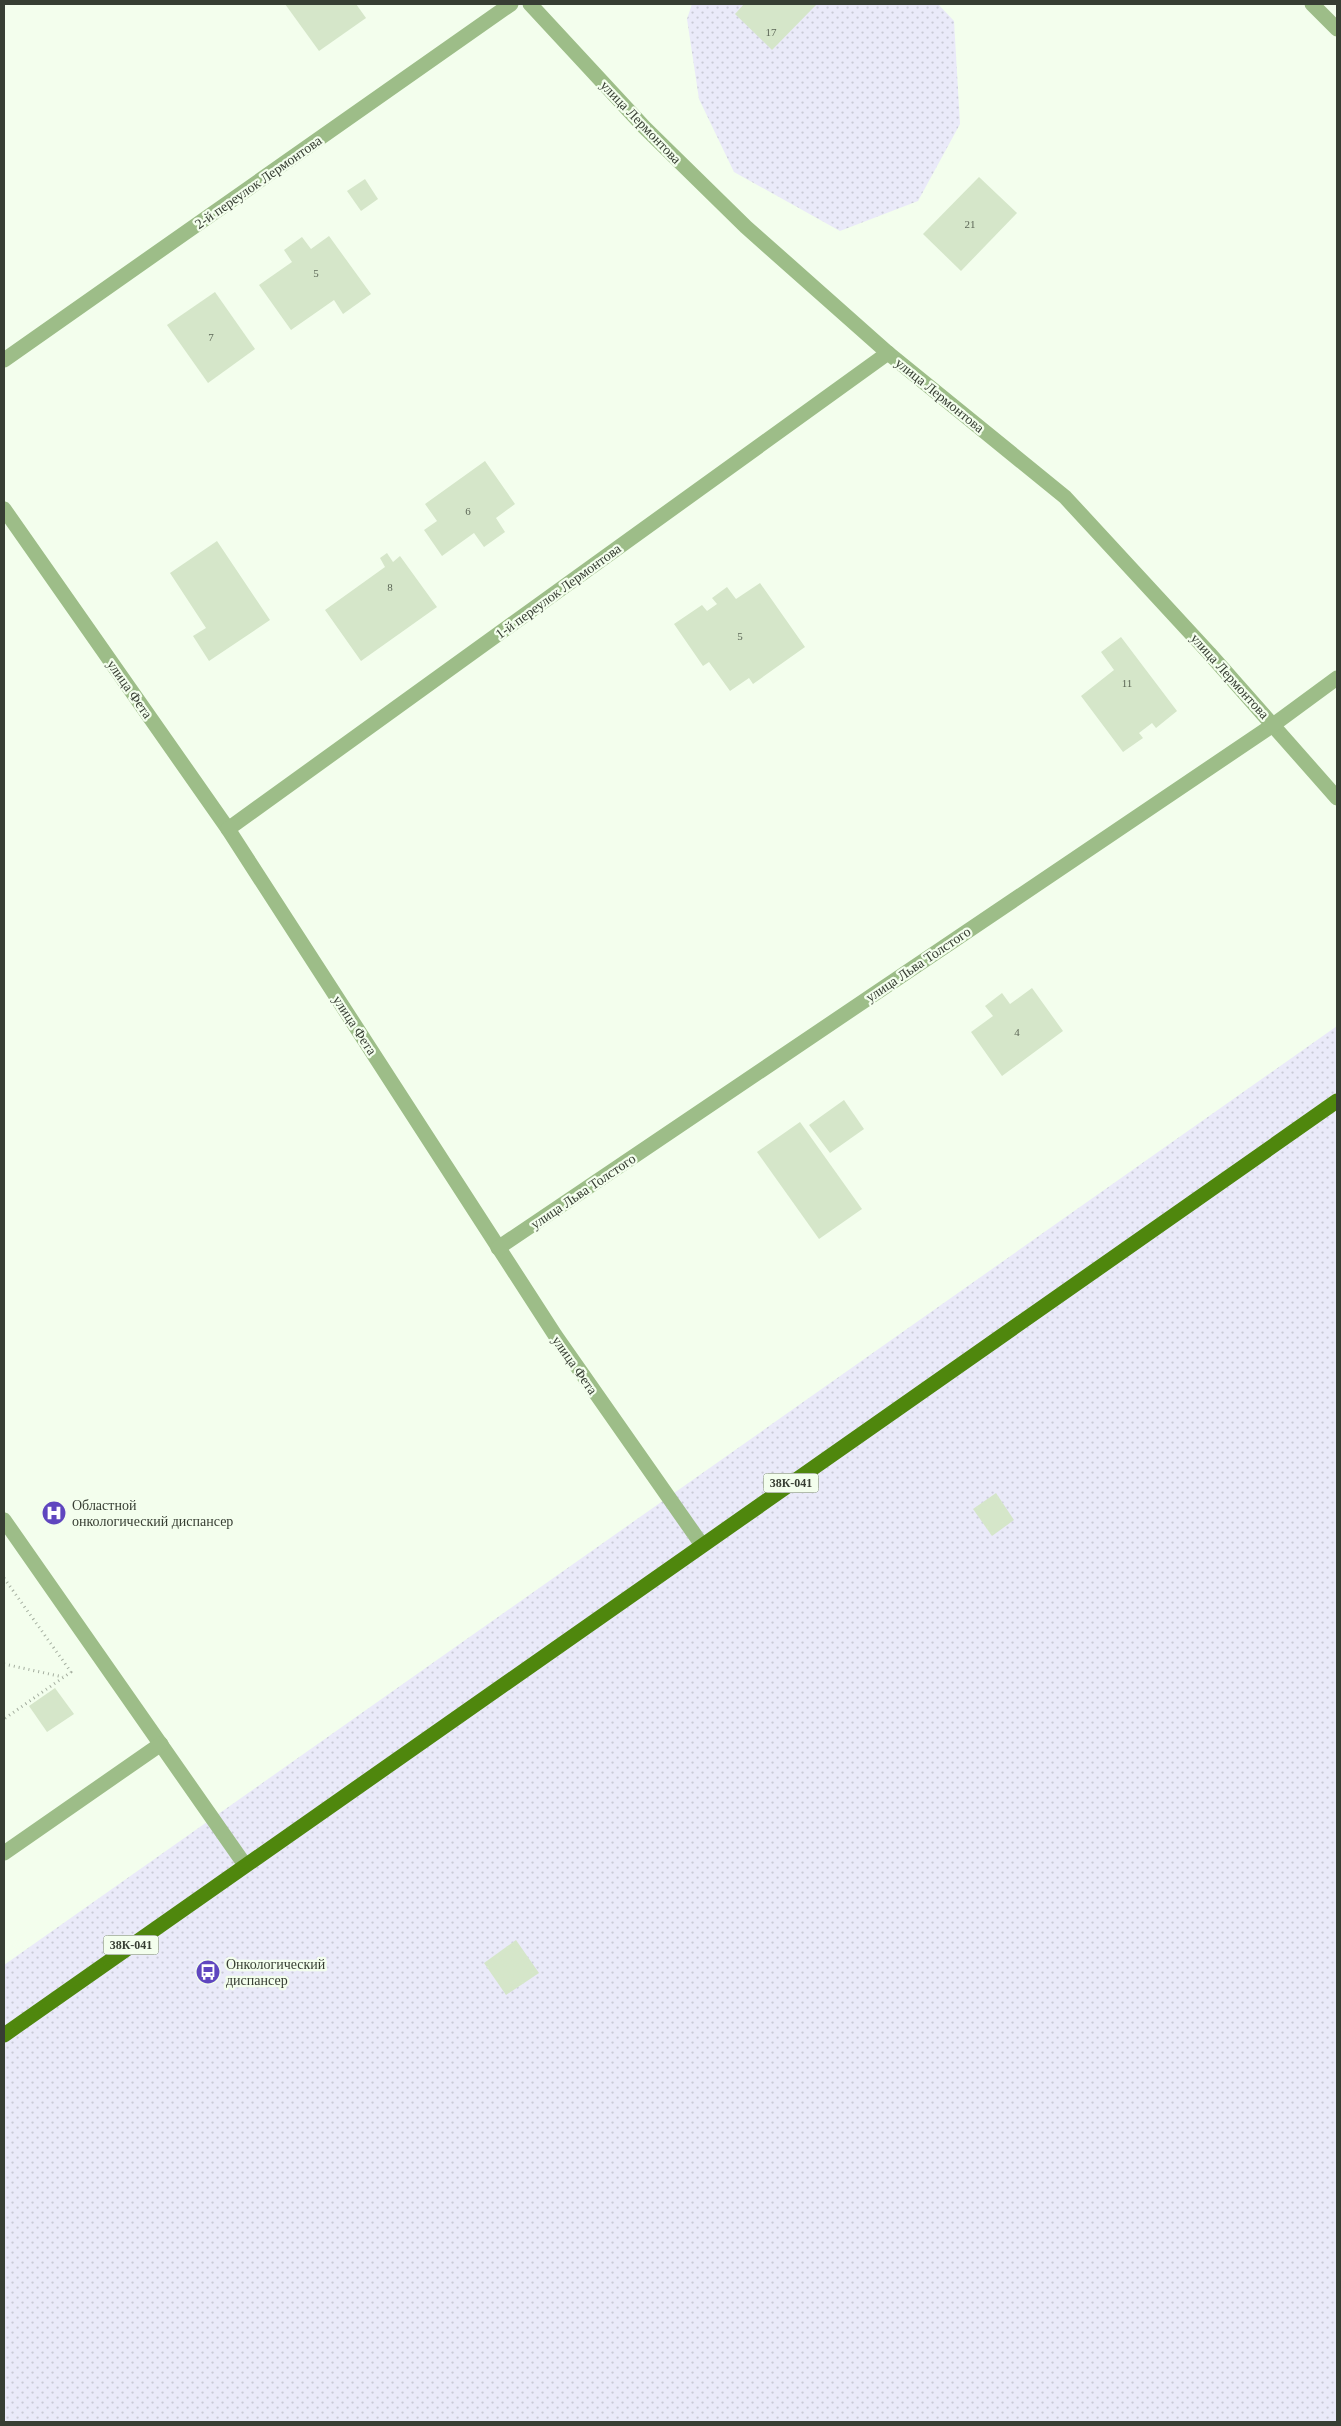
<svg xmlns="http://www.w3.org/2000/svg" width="1341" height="2426" viewBox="0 0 1341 2426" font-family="'Times New Roman',serif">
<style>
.grass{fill:url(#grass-dots)}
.building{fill:#d5e6c9}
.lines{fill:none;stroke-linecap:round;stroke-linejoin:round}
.path{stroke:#a5afa0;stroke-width:3;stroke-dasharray:1 4;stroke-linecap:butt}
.minor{stroke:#9dbd88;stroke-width:15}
.major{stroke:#4f870d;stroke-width:15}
.labels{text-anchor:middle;stroke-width:4.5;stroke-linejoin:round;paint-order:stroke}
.number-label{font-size:11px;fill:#5e6858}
.shield{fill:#f3feed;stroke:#6f786b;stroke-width:1}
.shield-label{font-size:12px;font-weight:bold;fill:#373e33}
.street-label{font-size:14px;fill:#373e33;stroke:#f3feed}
.poi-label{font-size:14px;fill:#373e33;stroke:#f3feed;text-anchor:start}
</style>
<defs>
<pattern id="grass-dots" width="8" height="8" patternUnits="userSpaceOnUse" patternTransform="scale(1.25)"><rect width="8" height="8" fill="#eaeaf9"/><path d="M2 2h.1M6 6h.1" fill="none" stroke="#c9cad6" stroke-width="1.8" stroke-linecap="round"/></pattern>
</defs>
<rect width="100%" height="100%" fill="#f3feed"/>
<g class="grass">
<path d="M692,4h246l16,17 6,103 -42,77 -78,30 -106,-59 -35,-73 -12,-80z"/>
<path d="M1337,1026v1396h-1333v-457z"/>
</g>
<g class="building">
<path d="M285,4h71l10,14 -47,33z"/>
<path d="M744,4h73l-45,46 -37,-36z"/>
<path d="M979,177l38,36 -56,58 -38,-37z"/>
<path d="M365,179l13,20 -17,12 -14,-20z"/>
<path d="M329,236l42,58 -28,20 -9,-14 -43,30 -32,-45 33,-23 -8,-12 18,-13 9,12z"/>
<path d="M215,292l40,57 -47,34 -41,-58z"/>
<path d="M485,461l30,43 -19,14 9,14 -21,15 -10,-14 -32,23 -18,-26 13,-9 -12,-17z"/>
<path d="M217,541l53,79 -61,41 -16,-25 13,-8 -36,-55z"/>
<path d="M387,553l6,9 7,-6 37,51 -76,54 -36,-51 60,-43 -5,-9z"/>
<path d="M760,583l45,64 -52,37 -4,-6 -19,13 -21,-29 -6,4 -29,-42 28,-19 5,6 10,-7 -5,-6 15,-11 9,12z"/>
<path d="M1121,637l56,74 -21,17 -4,-5 -13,10 4,5 -20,14 -42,-56 33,-26 -13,-18z"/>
<path d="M1032,988l31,43 -61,45 -31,-44 22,-16 -8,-10 17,-13 8,11z"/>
<path d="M844,1100l20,29 -34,24 -21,-28z"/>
<path d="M800,1122l62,87 -43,30 -62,-87z"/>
<path d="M996,1493l18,27 -22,16 -19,-27z"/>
<path d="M55,1688l19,26 -27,18 -18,-26z"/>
<path d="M516,1940l23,33 -33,22 -22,-32z"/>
</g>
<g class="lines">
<g class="path">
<path d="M4,1578l67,94 -67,47"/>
<path d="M4,1664l59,13"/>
</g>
<g class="minor">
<path d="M530,4l114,123 102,100 142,126 177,144 144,156 128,145"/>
<path d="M1312,4l25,25"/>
<path d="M4,360l507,-356"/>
<path d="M4,509l224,320 327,506 147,210"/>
<path d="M228,829l660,-476"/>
<path d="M498,1248l775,-523 64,-47"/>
<path d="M4,1520l241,345"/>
<path d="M4,1853l157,-109"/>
</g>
<path class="major" d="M4,2035l1333,-934"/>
</g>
<defs>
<symbol id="hospital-disc" viewBox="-11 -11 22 22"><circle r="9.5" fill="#5f46bf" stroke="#f3feed"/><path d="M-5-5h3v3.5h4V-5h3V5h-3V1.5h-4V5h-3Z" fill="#fff"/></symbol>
<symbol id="bus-disc" viewBox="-11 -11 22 22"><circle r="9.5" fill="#5f46bf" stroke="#f3feed"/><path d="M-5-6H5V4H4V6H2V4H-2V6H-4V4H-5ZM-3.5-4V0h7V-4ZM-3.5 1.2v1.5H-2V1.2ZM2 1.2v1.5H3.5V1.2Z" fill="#fff"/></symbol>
</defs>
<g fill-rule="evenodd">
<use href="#hospital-disc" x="40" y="1499" width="28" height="28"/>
<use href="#bus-disc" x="194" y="1958" width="28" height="28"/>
</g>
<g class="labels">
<g class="number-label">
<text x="771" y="36">17</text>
<text x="970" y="228">21</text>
<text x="316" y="277">5</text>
<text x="211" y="341">7</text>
<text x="468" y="515">6</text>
<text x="390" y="591">8</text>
<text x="740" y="640">5</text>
<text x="1127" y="687">11</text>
<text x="1017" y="1036">4</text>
</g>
<g class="shield">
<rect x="763.5" y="1473.5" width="55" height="19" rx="4"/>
<rect x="103.5" y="1935.5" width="55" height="19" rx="4"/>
</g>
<g class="shield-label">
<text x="791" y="1487">38К-041</text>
<text x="131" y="1949">38К-041</text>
</g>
<g class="street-label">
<text transform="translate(641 122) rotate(46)" y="5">улица Лермонтова</text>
<text transform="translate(258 182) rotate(-35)" y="5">2-й переулок Лермонтова</text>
<text transform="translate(940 395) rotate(39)" y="5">улица Лермонтова</text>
<text transform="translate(558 591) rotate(-36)" y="5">1-й переулок Лермонтова</text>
<text transform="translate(1230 676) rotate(48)" y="5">улица Лермонтова</text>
<text transform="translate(130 689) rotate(55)" y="5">улица Фета</text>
<text transform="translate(918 964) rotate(-34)" y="5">улица Льва Толстого</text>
<text transform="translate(355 1025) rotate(57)" y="5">улица Фета</text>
<text transform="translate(583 1191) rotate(-34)" y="5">улица Льва Толстого</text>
<text transform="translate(575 1365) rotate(55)" y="5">улица Фета</text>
</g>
<g class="poi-label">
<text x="72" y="1510">Областной<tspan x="72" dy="16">онкологический диспансер</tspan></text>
<text x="226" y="1969">Онкологический<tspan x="226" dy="16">диспансер</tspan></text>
</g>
</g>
<rect width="1341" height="2426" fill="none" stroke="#373e33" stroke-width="10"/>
</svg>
